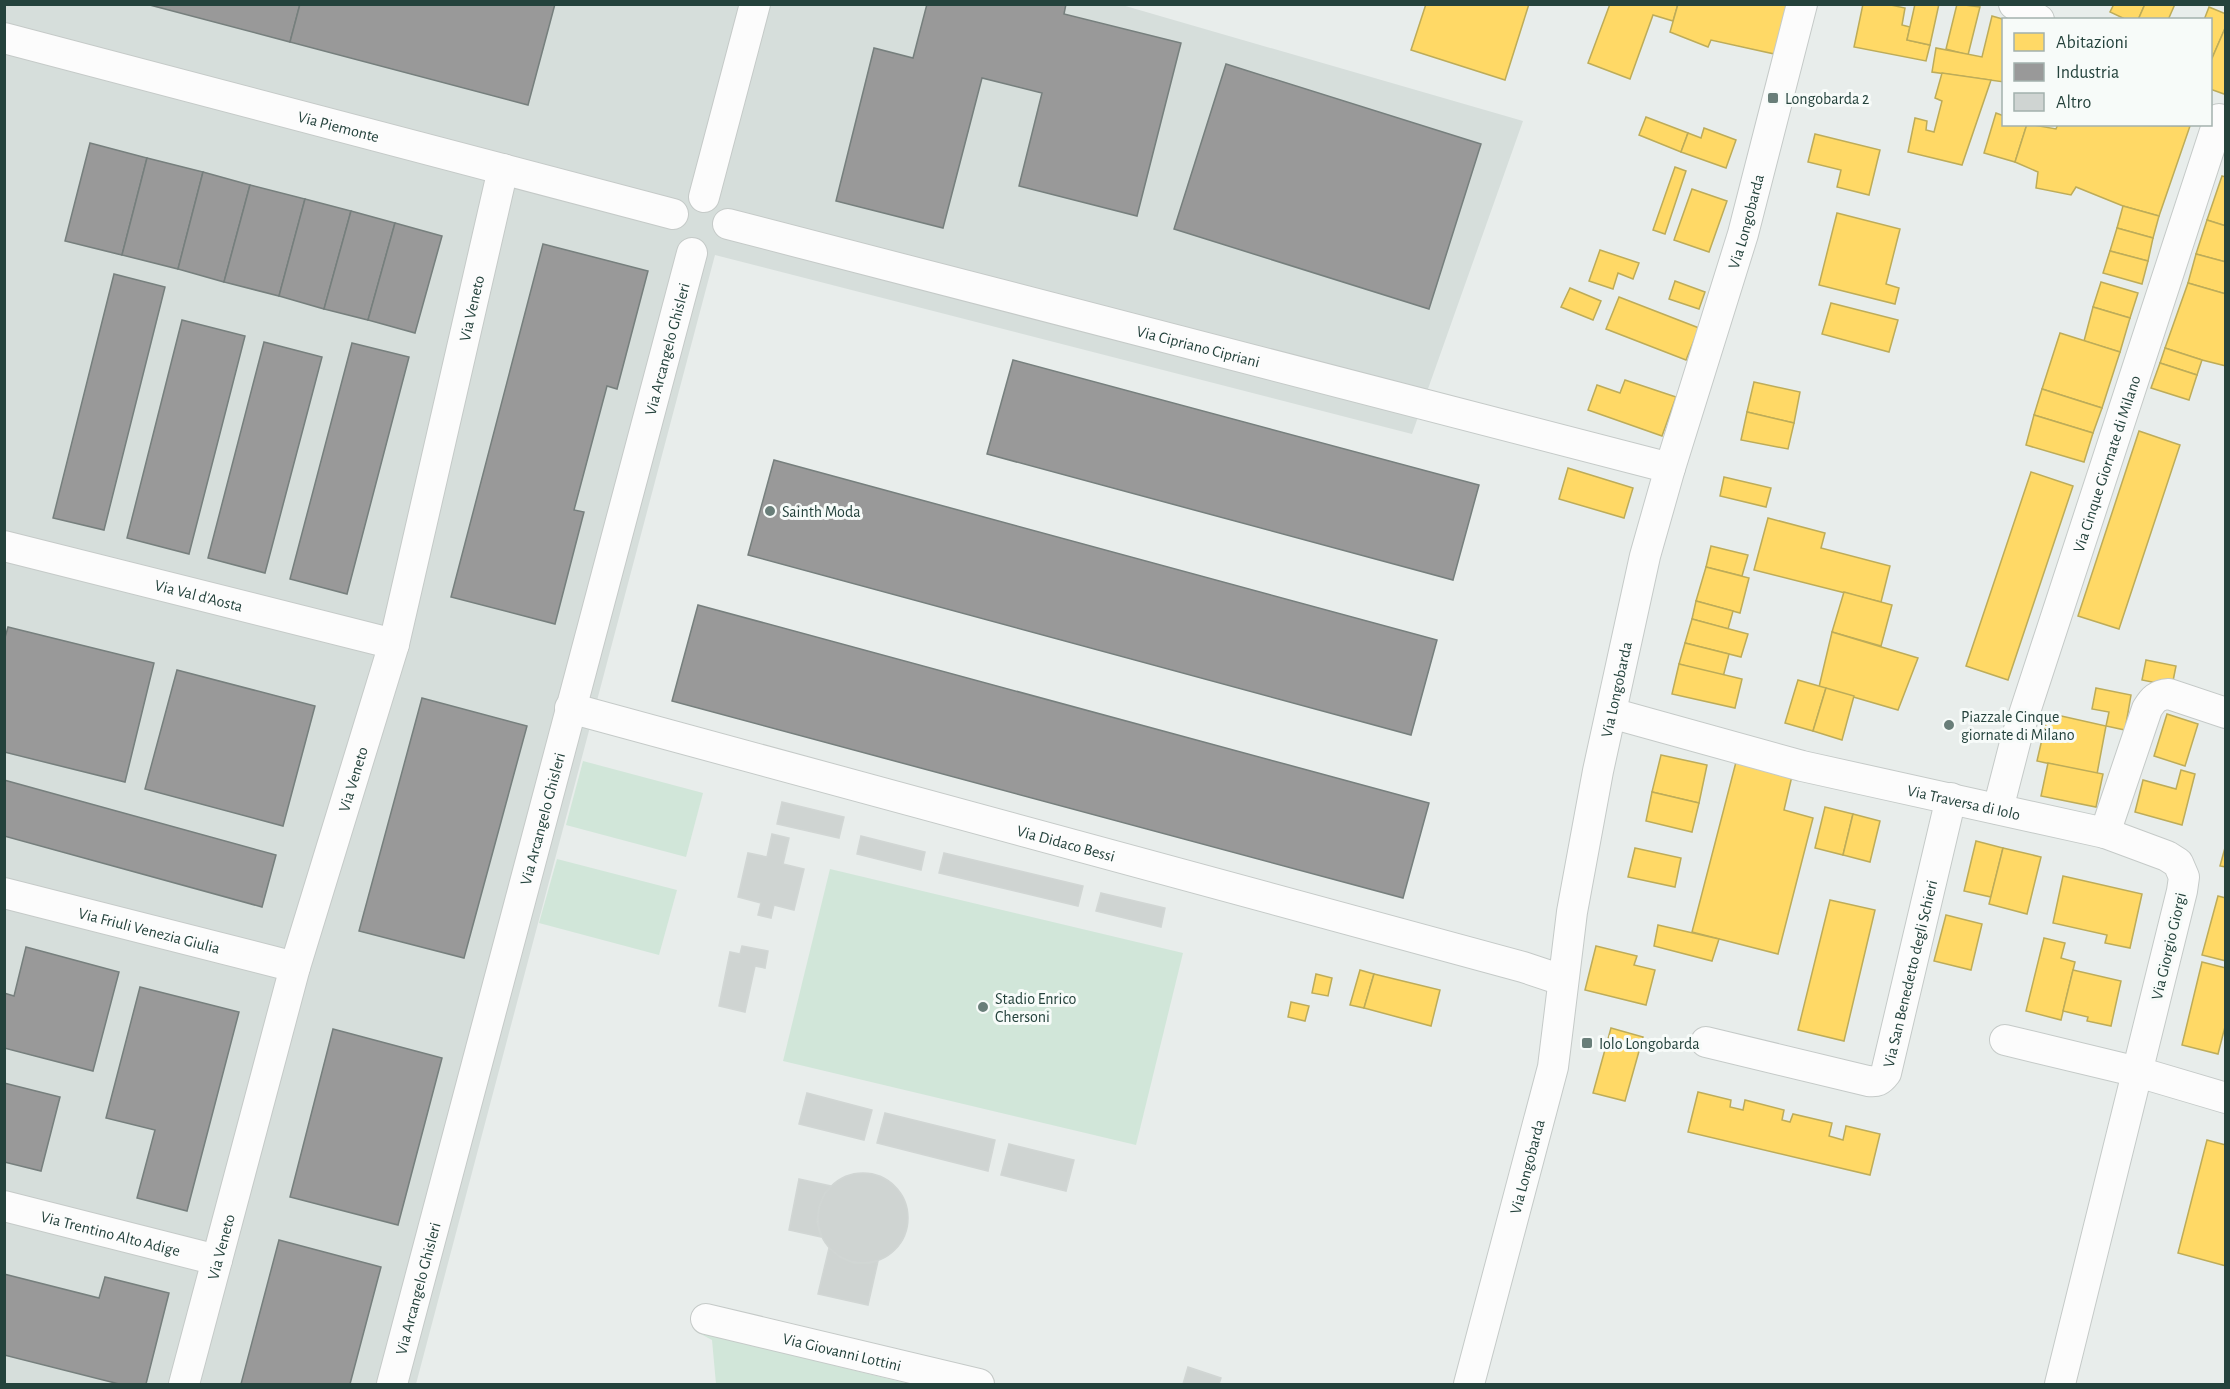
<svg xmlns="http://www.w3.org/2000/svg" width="2230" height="1389" viewBox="0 0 2230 1389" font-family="'Alegreya Sans',sans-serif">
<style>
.built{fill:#d6dedb}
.green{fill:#d1e6d9}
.homes{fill:#ffd966;stroke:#bdac59;stroke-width:1.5}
.industry{fill:#999;stroke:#767f7d;stroke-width:1.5}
.building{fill:#cfd4d2;stroke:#d1d6d4;stroke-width:1.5}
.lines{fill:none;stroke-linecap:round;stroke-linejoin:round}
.minor-casing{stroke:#c5cac8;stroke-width:32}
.minor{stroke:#fcfcfc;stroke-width:30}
.poi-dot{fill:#697e79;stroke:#f7fbf9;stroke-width:2}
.labels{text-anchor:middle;stroke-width:6;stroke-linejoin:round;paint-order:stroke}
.poi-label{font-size:16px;fill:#24423c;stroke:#f7fbf9;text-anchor:start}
.street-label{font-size:16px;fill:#24423c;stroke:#f7fbf9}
</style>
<rect width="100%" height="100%" fill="#e8edeb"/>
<path class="built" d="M5,5h1117l401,116 -111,313 -697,-179 -299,1129h-411z"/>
<g class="green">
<path d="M583,761l120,32 -17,64 -120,-32z"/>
<path d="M557,859l120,31 -18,65 -120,-32z"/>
<path d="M830,869l353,84 -47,192 -353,-84z"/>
<path d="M695,1331l214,53h-193l-4,-44z"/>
</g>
<g class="homes">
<path d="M1426,4h103l-24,76 -94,-30z"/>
<path d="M1610,4h68l-5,17 -20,-6 -23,64 -42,-16z"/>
<path d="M1678,4h113l-12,51 -68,-15 -3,7 -38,-15z"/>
<path d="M1863,4h23l19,4 -3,17 8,2 -3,13 23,5 -4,16 -72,-14z"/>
<path d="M1915,4h24l-9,41 -23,-5z"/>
<path d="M1957,4l23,3 -12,48 -22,-6z"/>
<path d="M2114,4h31l-7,16h-11l-17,-8z"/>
<path d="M2145,4h30l-7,16h-30z"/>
<path d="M2209,7l17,7v12l-16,37v-43h-6z"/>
<path d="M1992,16l14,4h-2v62l-72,-10 4,-24 46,9z"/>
<path d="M2226,26v64l-2,4 -14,-5v-26z"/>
<path d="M1942,73l49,7 -29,85 -54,-13 7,-34 12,3 -1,9 8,2 8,-31 -7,-3z"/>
<path d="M1996,113l8,3v8h23l-12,38 -31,-9z"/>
<path d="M1646,117l42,16 -7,19 -42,-17z"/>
<path d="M2027,124l29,5 2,-5 132,2 -31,90 -36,-10 -47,-19 -5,8 -35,-7 2,-16 -23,-10z"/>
<path d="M1704,128l32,12 -10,28 -45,-16 7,-19 13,5z"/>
<path d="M1815,134l65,16 -11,45 -32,-8 4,-17 -33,-8z"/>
<path d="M1675,167l11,4 -21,63 -12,-4z"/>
<path d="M2222,176l4,1v49l-19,-6z"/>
<path d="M1692,189l35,12 -18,51 -35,-12z"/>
<path d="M2123,206l36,10 -6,22 -36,-10z"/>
<path d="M1837,213l63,16 -14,55 13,4 -4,16 -76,-19z"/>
<path d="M2207,220l19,6v36l-30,-8z"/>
<path d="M2117,228l36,10 -5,23 -38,-10z"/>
<path d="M1600,250l39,13 -6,16 -15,-6 -5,16 -24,-8z"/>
<path d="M2110,251l38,10 -6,23 -39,-11z"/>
<path d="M2196,254l30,8v32l-38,-11z"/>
<path d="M1675,281l30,11 -6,17 -30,-10z"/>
<path d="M2101,282l37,11 -8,25 -37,-11z"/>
<path d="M2188,283l38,11v72l-24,-6 -37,-12z"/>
<path d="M1570,288l31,13 -8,19 -32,-13z"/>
<path d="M1619,297l80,31 -13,32 -80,-31z"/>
<path d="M1831,303l67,17 -9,32 -67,-18z"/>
<path d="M2093,307l37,11 -10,34 -36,-11z"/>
<path d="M2060,333l60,19 -18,56 -60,-19z"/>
<path d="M2165,348l37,12 -5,15 -37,-12z"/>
<path d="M2160,363l37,12 -8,25 -38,-12z"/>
<path d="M1625,380l51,17 -14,39 -74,-26 9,-25 23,8z"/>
<path d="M1754,382l46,10 -6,31 -47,-11z"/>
<path d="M2042,389l60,19 -9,25 -59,-18z"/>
<path d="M1747,412l47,11 -6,26 -47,-9z"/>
<path d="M2034,415l59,18 -9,29 -58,-17z"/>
<path d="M2139,431l41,14 -61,184 -41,-13z"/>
<path d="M1568,468l65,20 -9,30 -65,-19z"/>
<path d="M2031,472l42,14 -65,194 -42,-14z"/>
<path d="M1724,477l47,11 -5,19 -46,-11z"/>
<path d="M1768,518l57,15 -4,15 69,18 -9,36 -127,-32z"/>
<path d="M1711,546l37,9 -6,21 -36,-9z"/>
<path d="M1706,567l43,11 -9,35 -44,-12z"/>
<path d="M1844,592l48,13 -11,41 -49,-14z"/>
<path d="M1696,601l37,10 -5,18 -36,-10z"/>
<path d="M1692,619l56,15 -7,23 -56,-14z"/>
<path d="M1832,632l86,26 -20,52 -79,-23z"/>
<path d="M1685,643l44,11 -6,23 -44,-13z"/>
<path d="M2146,660l30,6 -4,20 -30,-6z"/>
<path d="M1679,664l63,15 -7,29 -63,-14z"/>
<path d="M1798,680l28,8 -13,43 -28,-8z"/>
<path d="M1826,688l28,8 -12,44 -29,-9z"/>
<path d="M2096,688l35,7 -6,35 -19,-4 3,-14 -17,-3z"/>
<path d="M2048,713l58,13 -9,48 -60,-13z"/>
<path d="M2167,714l31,10 -13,42 -31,-10z"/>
<path d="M1661,755l46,10 -8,38 -47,-11z"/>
<path d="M1736,762l56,14 -8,34 29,8 -35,136 -86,-22z"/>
<path d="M2048,763l55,11 -7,33 -55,-11z"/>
<path d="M2181,770l14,4 -13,51 -47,-13 8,-32 33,9z"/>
<path d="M1652,792l47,11 -7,29 -46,-11z"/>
<path d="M1825,807l28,7 -10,41 -28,-7z"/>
<path d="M1853,814l27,7 -10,41 -27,-7z"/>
<path d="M1976,841l27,7 -12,49 -27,-6z"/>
<path d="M2226,844v23l-6,-1z"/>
<path d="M1635,848l46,10 -6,29 -47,-10z"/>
<path d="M2003,848l38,9 -14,57 -38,-10z"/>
<path d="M2063,876l79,18 -12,54 -25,-5 2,-8 -54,-12z"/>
<path d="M2218,896l8,2v63l-24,-6z"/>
<path d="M1830,900l45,10 -31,131 -46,-11z"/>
<path d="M1946,915l36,9 -11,46 -37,-9z"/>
<path d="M1658,925l61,14 -7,22 -58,-15z"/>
<path d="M2044,938l21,5 -4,15 14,4 -14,58 -35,-9z"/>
<path d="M1596,946l41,10 -3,9 21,5 -9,35 -61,-15z"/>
<path d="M2202,962l24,6v55l-8,31 -36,-9z"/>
<path d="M1360,970l14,4 -10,34 -14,-3z"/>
<path d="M2073,970l48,11 -10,45 -24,-5 1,-4 -25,-6z"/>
<path d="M1316,974l16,4 -4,18 -16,-3z"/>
<path d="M1374,974l66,16 -9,36 -67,-18z"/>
<path d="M1291,1002l18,4 -4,15 -17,-4z"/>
<path d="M1611,1028l32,9 -18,64 -32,-8z"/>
<path d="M1698,1092l33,8 -1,7 13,3 2,-10 39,10 -2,10 8,2 3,-8 39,9 -3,13 14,4 3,-14 34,8 -10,41 -182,-43z"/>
<path d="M2207,1140l19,5v121l-48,-13z"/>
</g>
<g class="industry">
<path d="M146,4h154l-10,38z"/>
<path d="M300,4h255l-27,101 -238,-63z"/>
<path d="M927,4h139l-2,10 117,29 -44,173 -118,-30 23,-93 -60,-15 -39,150 -107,-27 38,-153 39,10z"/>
<path d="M1226,64l255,80 -52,165 -255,-80z"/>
<path d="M90,143l57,15 -25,97 -57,-14z"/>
<path d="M147,158l56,14 -25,97 -56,-14z"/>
<path d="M203,172l47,13 -26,97 -46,-13z"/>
<path d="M250,185l55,14 -26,97 -55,-14z"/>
<path d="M305,199l46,12 -27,98 -45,-13z"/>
<path d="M351,211l44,12 -27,97 -44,-11z"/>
<path d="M395,223l47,13 -27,97 -47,-13z"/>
<path d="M543,244l105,27 -31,118 -10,-3 -33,124 10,2 -29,112 -104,-27z"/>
<path d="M114,274l51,13 -61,243 -51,-12z"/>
<path d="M182,320l63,16 -56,218 -62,-16z"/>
<path d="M264,342l58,15 -57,216 -57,-15z"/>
<path d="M352,343l57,14 -62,237 -57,-15z"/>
<path d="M1013,360l466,125 -26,95 -466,-126z"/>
<path d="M774,460l663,180 -26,95 -663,-180z"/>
<path d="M698,605l731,198 -26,95 -731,-197z"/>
<path d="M8,627l146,36 -29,119 -121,-30v-111z"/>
<path d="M177,670l138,36 -32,120 -138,-37z"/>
<path d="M422,698l105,28 -63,232 -105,-27z"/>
<path d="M4,780l272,75 -14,52 -258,-71z"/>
<path d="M26,947l93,25 -26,99 -89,-23v-55l10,3z"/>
<path d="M140,987l99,25 -52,199 -50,-13 18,-68 -49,-12z"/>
<path d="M333,1029l109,29 -44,167 -108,-28z"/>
<path d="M4,1083l56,14 -19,74 -37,-9z"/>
<path d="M279,1240l102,27 -31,117h-109z"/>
<path d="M4,1274l95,24 6,-21 64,16 -23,91h-27l-115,-29z"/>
</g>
<g class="building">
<path d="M782,802l62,15 -5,21 -62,-14z"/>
<path d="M772,834l17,4 -6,26 21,5 -10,41 -20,-5 -3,13 -13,-3 3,-12 -23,-6 10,-44 19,4z"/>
<path d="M861,836l64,16 -4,18 -64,-16z"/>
<path d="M944,853l139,33 -5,20 -139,-33z"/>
<path d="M1101,893l64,15 -4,19 -65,-16z"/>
<path d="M742,946l26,5 -3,17 -10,-2 -10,46 -26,-6 11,-54 10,2z"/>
<path d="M807,1093l65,17 -8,30 -65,-16z"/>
<path d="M885,1113l110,27 -7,31 -111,-28z"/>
<path d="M1009,1144l65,16 -8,31 -65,-16z"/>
<circle cx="863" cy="1218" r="45"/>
<path d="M799,1179l32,7 -6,7 -6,14 -2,15 4,15 -32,-7z"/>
<path d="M829,1248l11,9 14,6h15l9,-2 -10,44 -50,-11z"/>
<path d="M1188,1367l33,11 -2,6h-36z"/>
</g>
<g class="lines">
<defs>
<g id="minor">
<path d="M2014,4l25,16"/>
<path id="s1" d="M4,38l669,176"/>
<path d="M704,197l51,-193"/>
<path id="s2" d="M728,224l942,244"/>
<path id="s3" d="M4,546l390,98"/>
<path id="s4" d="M570,708l953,259 39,13"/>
<path id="s5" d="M1611,713l191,53 303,67 62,23 11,7 6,14 -2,14 -122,493"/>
<path id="s6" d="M1998,809l18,-70 203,-620"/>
<path d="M2105,833l42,-124c6,-10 10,-14 22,-15l57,19"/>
<path id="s7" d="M4,893l291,74"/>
<path d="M2005,1040l133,32 88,26"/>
<path id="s8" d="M1706,1042l162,39c9,1 12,0 18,-8l65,-275"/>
<path id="s9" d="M4,1206l213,54"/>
<path id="s10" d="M706,1319l273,65"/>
<path id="s11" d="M184,1384l111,-417 99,-323 109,-475"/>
<path id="s12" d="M392,1384l300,-1131"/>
<path id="s13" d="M1469,1384l84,-317 19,-155 26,-141 47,-215 25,-88 73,-234 59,-230"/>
</g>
</defs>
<use href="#minor" class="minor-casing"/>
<use href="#minor" class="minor"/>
</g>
<g class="poi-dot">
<rect x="1767" y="92" width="12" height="12" rx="3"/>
<circle cx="770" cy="511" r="6"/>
<circle cx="1949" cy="725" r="6"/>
<circle cx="983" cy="1007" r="6"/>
<rect x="1581" y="1037" width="12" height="12" rx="3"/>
</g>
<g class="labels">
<g class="poi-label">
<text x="1785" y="104">Longobarda 2</text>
<text x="782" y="517">Sainth Moda</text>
<text x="1961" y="722">Piazzale Cinque<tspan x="1961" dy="18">giornate di Milano</tspan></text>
<text x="995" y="1004">Stadio Enrico<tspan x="995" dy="18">Chersoni</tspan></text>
<text x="1599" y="1049">Iolo Longobarda</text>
</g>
<g class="street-label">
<text dy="6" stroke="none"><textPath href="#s1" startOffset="346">Via Piemonte</textPath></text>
<text dy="6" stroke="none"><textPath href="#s13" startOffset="1197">Via Longobarda</textPath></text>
<text dy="6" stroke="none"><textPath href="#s11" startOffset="1114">Via Veneto</textPath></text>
<text dy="6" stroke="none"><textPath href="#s2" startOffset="486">Via Cipriano Cipriani</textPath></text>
<text dy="6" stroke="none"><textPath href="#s12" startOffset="1071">Via Arcangelo Ghisleri</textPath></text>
<text dy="6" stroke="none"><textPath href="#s6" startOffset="362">Via Cinque Giornate di Milano</textPath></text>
<text dy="6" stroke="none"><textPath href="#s3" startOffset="201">Via Val d'Aosta</textPath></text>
<text dy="6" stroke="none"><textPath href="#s13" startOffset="711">Via Longobarda</textPath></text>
<text dy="6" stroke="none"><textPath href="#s11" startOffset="628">Via Veneto</textPath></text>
<text dy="6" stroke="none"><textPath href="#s5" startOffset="364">Via Traversa di Iolo</textPath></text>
<text dy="6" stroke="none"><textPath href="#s12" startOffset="585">Via Arcangelo Ghisleri</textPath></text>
<text dy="6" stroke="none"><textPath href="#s4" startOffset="514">Via Didaco Bessi</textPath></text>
<text dy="6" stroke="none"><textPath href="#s7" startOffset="150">Via Friuli Venezia Giulia</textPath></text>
<text transform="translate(2168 946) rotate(-77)" y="6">Via Giorgio Giorgi</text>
<text dy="6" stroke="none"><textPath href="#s8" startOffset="290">Via San Benedetto degli Schieri</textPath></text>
<text dy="6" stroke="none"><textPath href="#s13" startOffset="225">Via Longobarda</textPath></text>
<text dy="6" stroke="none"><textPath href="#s9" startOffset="110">Via Trentino Alto Adige</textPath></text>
<text dy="6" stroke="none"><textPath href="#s11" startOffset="142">Via Veneto</textPath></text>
<text dy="6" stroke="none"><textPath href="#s12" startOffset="99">Via Arcangelo Ghisleri</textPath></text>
<text dy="6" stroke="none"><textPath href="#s10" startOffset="140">Via Giovanni Lottini</textPath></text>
</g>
</g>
<rect width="2230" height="1389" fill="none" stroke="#24423c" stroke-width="12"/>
<rect x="2002" y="18" width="210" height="108" fill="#f7fbf9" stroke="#a3b1ad" stroke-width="1.5"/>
<rect x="2014" y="33" width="30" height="18" fill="#ffd966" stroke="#a3b1ad" stroke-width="1.5"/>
<text x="2056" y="48" font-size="18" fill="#24423c">Abitazioni</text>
<rect x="2014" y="63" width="30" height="18" fill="#999999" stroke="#a3b1ad" stroke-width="1.5"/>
<text x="2056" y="78" font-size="18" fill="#24423c">Industria</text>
<rect x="2014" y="93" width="30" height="18" fill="#cfd4d2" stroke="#a3b1ad" stroke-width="1.5"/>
<text x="2056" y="108" font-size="18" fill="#24423c">Altro</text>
</svg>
